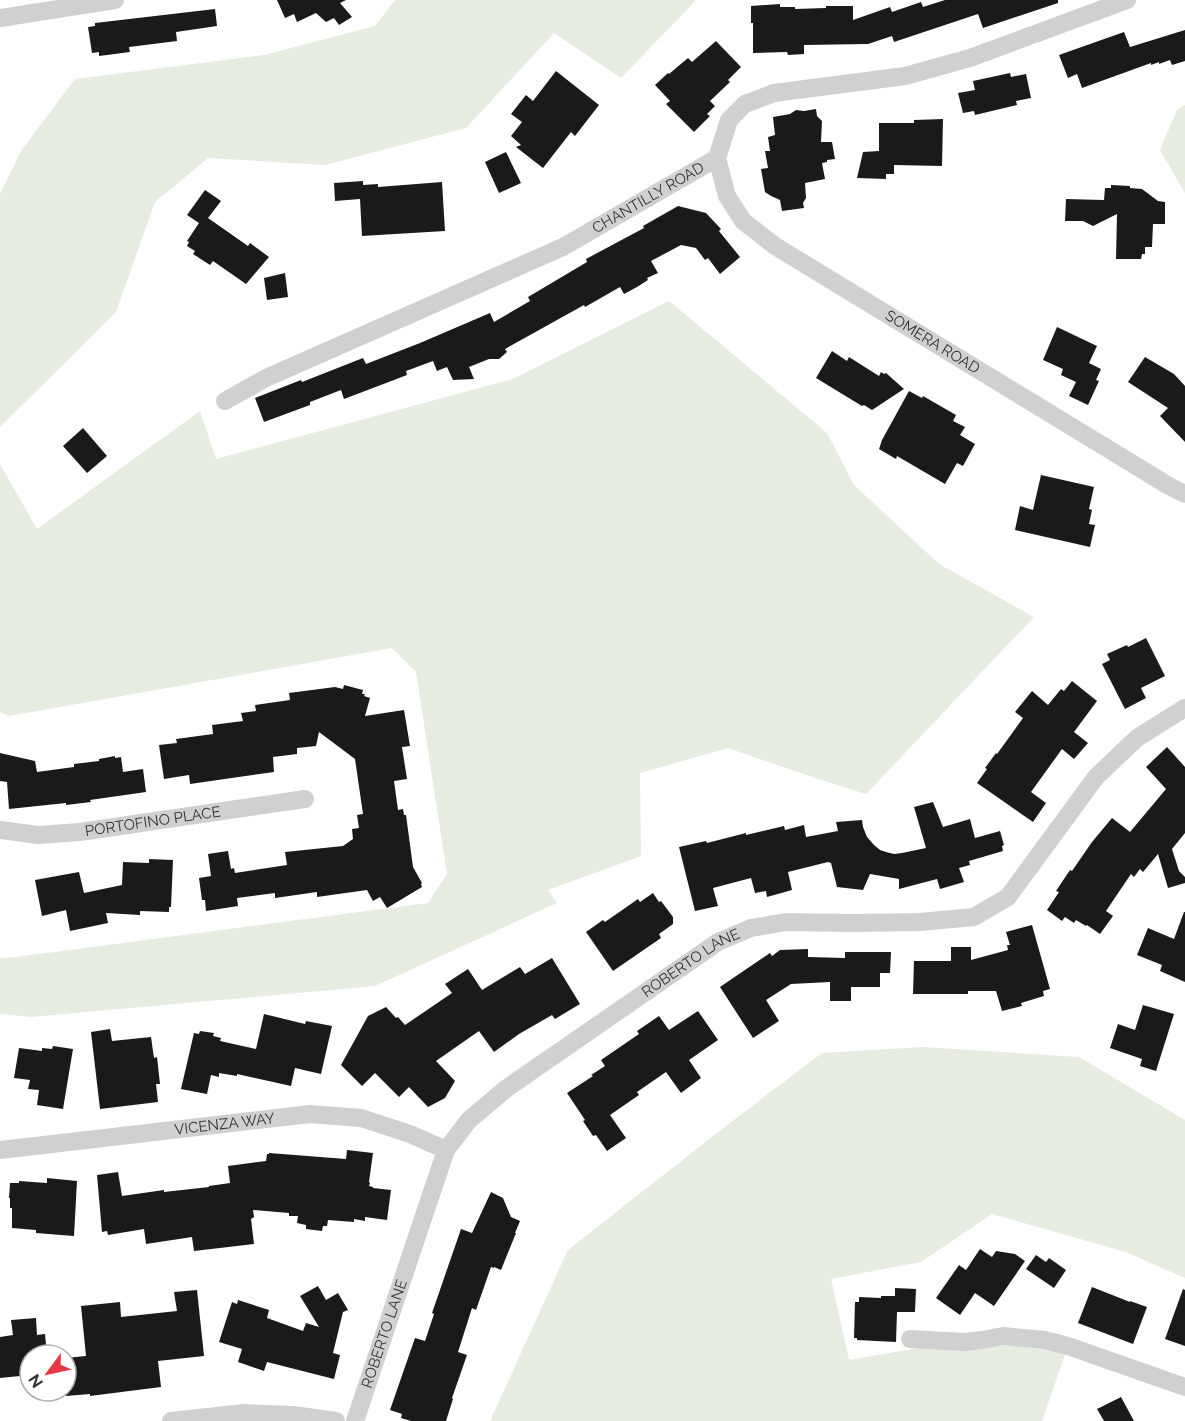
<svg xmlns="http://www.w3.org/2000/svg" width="1185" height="1421" viewBox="0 0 1185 1421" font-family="Raleway,sans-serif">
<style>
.green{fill:#e6ecdf}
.building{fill:#1a1a1a}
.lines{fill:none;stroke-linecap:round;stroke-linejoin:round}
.street{stroke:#d0d0d0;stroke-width:18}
.labels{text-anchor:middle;stroke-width:6;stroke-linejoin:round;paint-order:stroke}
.street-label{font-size:15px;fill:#333;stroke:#fff}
</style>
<rect width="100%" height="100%" fill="#fff"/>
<g class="green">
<path d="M395,0h301l-75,78 -67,-45 -88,95 -141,37 -117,-7 -53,44 -39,110 -116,115v-233l21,-43 54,-72 189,-24 111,-29z"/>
<path d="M1185,105v88l-25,-43 17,-40z"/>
<path d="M669,301l158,132 27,52 85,79 95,53 -168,177 -45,-14 -93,-32 -88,25 1,83 -93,34 9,13 -182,83 -344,31 -31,-3v-56l16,-1 412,-54 19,-29 -31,-202 -24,-24 -383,68 -9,-4v-248l37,65 163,-118 16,48 297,-80z"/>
<path d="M923,1047l156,10 106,63v158l-59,-26 -134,-38 -71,48 -90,17 18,81 87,-15 132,1 -26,75h-552l78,-171 154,-121 100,-76z"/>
</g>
<g class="building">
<path d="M277,0h69l-6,3 12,14 -13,8 -5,-7 -8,4 -10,-9 -19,9 -3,-8 -9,4z"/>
<path d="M945,0h113v3l-75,25 -5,-14 -84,28 -2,-6 -24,8 -64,1v9l-16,1 -1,-3 -34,1v-30h-2v-17l29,-2v3h15v2l31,-1v-2h27v14l37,-13 2,5 29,-10 2,5z"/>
<path d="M215,9l2,17 -41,6 1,9 -48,6 1,5 -31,4v-4l-7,1 -4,-26 7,-1v-3z"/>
<path d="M1185,30v31l-13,4 -2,-5 -11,4v-2l-8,3v-2l-69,25 -5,-14 -9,4 -9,-23 65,-23 6,15z"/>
<path d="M716,41l25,26 -13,13 2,2 -20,19 5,5 -8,8 3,2 -16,16 -28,-28 4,-3 -15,-16 13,-12 1,1 19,-16 4,4z"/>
<path d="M556,71l43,34 -24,31 -4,-4 -28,36 -27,-21 5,-2 -10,-9 11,-14 -11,-8 15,-19 7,6z"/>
<path d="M1010,73l1,4 15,-3 5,24 -15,3 1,4 -42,10 -1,-4 -11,2 -5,-20 17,-3 -2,-9z"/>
<path d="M816,109l1,7 5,5 -1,21h11l3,17 -8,1v2l-5,1 3,16 -20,4 1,15 -3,5 1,5 -22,3 -2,-11 -9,-4 -6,-4 -4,-23 7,-1 -3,-17h5l-2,-14 7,-2 -2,-18 17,-3 6,-4 8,1z"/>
<path d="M943,119l-1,47 -48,-1v9h-8v5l-29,-1 6,-26 16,-1v-28h35v-3z"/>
<path d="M506,152l15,31 -22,10 -14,-31z"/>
<path d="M363,181v4l15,-1v3l64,-5 3,49 -83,5 -2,-37 -25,2 -1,-18z"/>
<path d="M1111,185l19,1v2l12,1 16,12 7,1v22h-12l-1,23h-7v7h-3l-1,5h-25l1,-45 -24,12 -10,-5h-18l1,-22 38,1 1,-12h6z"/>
<path d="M205,190l16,11 -13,17 40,28 2,-3 19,14 -23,27 -33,-23 -3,4 -17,-11 2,-3 -8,-5 2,-4 -2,-1 12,-18 -12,-8z"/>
<path d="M678,206l28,7 15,16 -2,2 21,26 -20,17 -12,-16 -3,2 -9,-12 -15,-3 -30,16 7,12 -11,5 1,2 -11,7 -13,7 -4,-7 -35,20 -1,-2 -79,44 2,3 -8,7h-10l-20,8 5,12 -21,1 -6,-13 -10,4 -4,-10 -27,10 1,4 -63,24 -3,-9 -31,12v3l-46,17 -9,-24 46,-18 1,2 61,-24 3,6 54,-21 70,-30 4,9 36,-21 -2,-4 59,-35 -1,-3 58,-31 -1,-2z"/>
<path d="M285,273l3,24 -21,3 -3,-22z"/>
<path d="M1057,327l40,19 -8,17 12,6 -5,11 3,1 -11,24 -19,-9 7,-14 -15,-7 2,-6 -20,-9z"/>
<path d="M832,351l15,10 2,-4 30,19 2,-4 3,2 2,-1 18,16 -32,21 -8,-5 -2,1 -46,-28z"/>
<path d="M1145,357l29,17 11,12v56l-25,-26 8,-8 -40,-26z"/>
<path d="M909,391l13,7 1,-2 33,19 -3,6 12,6 -5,8 15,9 -12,22 -6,-3 -12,21 -48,-28 -1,3 -17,-10 3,-9z"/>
<path d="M83,428l24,28 -20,17 -24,-27z"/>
<path d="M1041,475l53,12 -5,22 3,1 -3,14 6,1 -5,22 -75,-17 5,-24 13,4z"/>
<path d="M1146,638l19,38 -24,12 5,10 -21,11 -23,-45 8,-4 -3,-6 20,-9 1,2z"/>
<path d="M1072,681l25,20 -23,31 14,11 -14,16 -12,-10 -31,43 15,11 -13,19 -56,-39 10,-14 -2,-1 11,-15 1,1 26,-36 -8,-6 17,-21 16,14 13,-16 3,2z"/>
<path d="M344,685l19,5 -1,4h3l-1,2 6,2 -5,18 39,-6 6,36 -8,1 5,32 -13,2 4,29 5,-1 1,6h2l7,52 9,16 -1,1 1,3 -35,21 -7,-11 -7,4 -6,-11 -50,7v-5l-42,6v-5l-38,5 1,8 -32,5 -1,-11h-3l-3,-22 12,-2 -3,-22 20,-3 3,18 3,-1 1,5 52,-8 -2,-13 58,-6 10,-7 -1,-10 7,-1 -2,-13 6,-1 -8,-55 -36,-27 -3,14 -19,2v6l-24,3 1,15 -84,12 -1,-9 -25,4 -5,-34 18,-2 -1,-4 37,-5 -1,-9 31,-4 -2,-8 15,-2 -1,-6 35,-5 -1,-7 46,-6 8,2z"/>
<path d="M1167,747l18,20v66l-13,16 7,22 6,6v6l-17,5 -10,-34 -15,18 -3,-3 -6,8 -3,-3 -25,37 7,5 -13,18 -13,-9 -1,1 -10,-6 -2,3 -9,-6 -3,4 -15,-11 12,-18 -3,-1 14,-21 2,1 20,-29 20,-24 18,14 36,-43 -20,-22z"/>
<path d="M0,753l35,8 2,11 37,-5v-3l25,-3v-2l16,-3v2l6,-1 2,15 20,-3 3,23 -56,8 1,2 -25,3v-2l-57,6 -2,-27 -7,-1z"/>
<path d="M933,802l10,25 27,-8 5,19 25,-7 4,14 -2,1 1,5 -34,10 1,4 -11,3 5,14 -24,7 -3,-10 -38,10v-10l-29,-5 -7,16 -26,-3 -6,-24 -3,-1 -40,10 4,18 -25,7 -1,-6 -11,2 -4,-15 -38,10 5,18 -23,5 -16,-64 27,-6 1,2 39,-10v2l38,-9 1,4 19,-5 2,12 32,-6 -2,-9 26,-2 1,7 4,10 7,8 6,5 6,2 8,2 8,-1 24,-5 -12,-41z"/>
<path d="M149,859l24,1 -2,47h-2v5l-29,-1v4l-34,-2 2,10 -38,8 -4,-21 -24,6 -7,-36 44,-8 5,21 38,-8 1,-23 26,1z"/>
<path d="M653,893l6,9 2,-1 12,16v7l-14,10 2,4 -48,33 -27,-39 17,-12 2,2 33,-23 2,3z"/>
<path d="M1184,912h1v70l-25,-11 2,-6 -25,-10 11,-27 26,11z"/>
<path d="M1032,925l18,64 -7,2 1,5 -23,7 1,3 -20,5 -6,-20h-28v3h-55l1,-33h37v-14h20v13l37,-10 -1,-5h3l-4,-13z"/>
<path d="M808,949v8l37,1v-6h46l-1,21h-10v14h-29v14h-21v-19l-39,2 -25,16 13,21 -26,17 -33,-51 50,-34 2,3 8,-6z"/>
<path d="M552,958l28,46 -25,15 -3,-4 -33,19 -25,18 -15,-21 -43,30 19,20 -10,17 -17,9 -19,-20 -10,10 -24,-24 -13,13 -21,-21 27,-49 18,-9 10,11 2,-1 7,8 47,-32 -7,-9 23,-15 14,21 38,-23 5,7z"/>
<path d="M1143,1005l31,9 -18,57 -16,-5 2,-7 -32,-11 8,-24 17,6z"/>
<path d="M698,1011l20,29 -29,20 12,18 -20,15 -15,-21 -29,20 2,3 -29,20 16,23 -19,13 -11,-16 -3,1 -10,-15 2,-1 -18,-27 26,-17 -2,-1 14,-9 -4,-6 38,-26 -2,-3 22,-15 10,14z"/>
<path d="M264,1014l41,10 1,-3 26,5 -11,48 -26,-6 -4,18 -54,-12v2l-18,-3v4l-8,-2 -4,19 -26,-5 13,-56 5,1 1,-3 14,2 -1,3 8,2 -1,3 36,8z"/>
<path d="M110,1029l2,12 39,-4 3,21 3,-1 3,27h-4l2,18 -58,7 -9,-77z"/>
<path d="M53,1046l20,3 -10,60 -26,-4 2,-15 -11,-1 2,-9 -16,-2 5,-30 23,3v-3l10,1z"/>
<path d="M347,1150l26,3 -4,29 1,1 -1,3 4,1v1l18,2 -4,30 -22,-3v4l-11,-2v3l-26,-2 -1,6h-4l-1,5 -16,-2v-4l-9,-2 1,-7h-9v-3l-36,-3 1,7 -3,2 3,25 -60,7 -2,-14 -46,7 -2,-15 -36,6 -1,-4 -5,1 -5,-57 21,-3 4,24 42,-6v2l45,-5v-1l21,-3 -2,-17 38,-5 1,-7h2v-1l77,6z"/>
<path d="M47,1178l30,3 -3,55 -38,-3v-3l-24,-2v-20h-2v-10h-1l1,-15h9v-2l28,2z"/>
<path d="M491,1192l12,6 8,19 9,4 -5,12h1l-15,37 -7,-3v1l-3,-1 -15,43 -4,-2 -14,44 9,3 -15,43 1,1 -7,22h-35l-10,-3 1,-4 -12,-4 25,-72 10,3 9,-27 -2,-1 29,-84 11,4z"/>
<path d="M980,1249l12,8 4,-6 19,3 10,7 -31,45 -19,-13 -15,22 -24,-17 23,-33 7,5z"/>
<path d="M1036,1255l10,7 3,-4 17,12 -12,18 -28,-19z"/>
<path d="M318,1286l8,14 12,-7 10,17 -5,2 -10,41 7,2 -6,24 -67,-17 -3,9 -26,-9 4,-13 -23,-7 13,-40 5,2 1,-4 31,10 -2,8 36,13 3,-8 13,4 -19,-31z"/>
<path d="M1092,1287l38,15v-1l17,6 -14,37 -55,-21z"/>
<path d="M895,1288l21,1 -1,23h-18l-1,30 -39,-2v-2h-3l1,-36h4v-5l22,1v-2h14z"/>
<path d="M1183,1289l2,1v56l-20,-7z"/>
<path d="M197,1290l7,66 -46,5 3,26 -71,9v-2l-24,2v-38l20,-2 -5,-50 39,-4 1,15 56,-6 -3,-19z"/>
<path d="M36,1318l1,17 8,-1 2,21h-17v20l-30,3v-41l13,-2 -2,-15z"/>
<path d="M1121,1397l13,24h-30l-7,-12z"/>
</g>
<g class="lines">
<g class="street">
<path d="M0,18l115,-18"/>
<path id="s1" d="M717,158l10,38 16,25 32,25 394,240 16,8"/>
<path id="s2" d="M225,401l41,-23 297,-131 154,-89 12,-38 16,-16 29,-11 131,-17 65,-18 157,-58"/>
<path id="s3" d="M0,830l38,5 42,-3 225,-33"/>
<path id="s4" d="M0,1150l310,-36 51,4 49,16 36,16"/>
<path d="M910,1339l54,3 18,-2 21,-4 42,4 23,6 117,41"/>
<path d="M171,1421l73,-8 49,2 43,6"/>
<path id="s5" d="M355,1421l91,-271 23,-30 38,-32 211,-146 33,-14 35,-6 66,1 68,-1 54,-5 34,-20 88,-120 41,-39 48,-30"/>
</g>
</g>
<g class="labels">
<g class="street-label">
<text dy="5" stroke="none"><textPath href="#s2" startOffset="470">CHANTILLY ROAD</textPath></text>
<text dy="5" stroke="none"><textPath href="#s1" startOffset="294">SOMERA ROAD</textPath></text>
<text dy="5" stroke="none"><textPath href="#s3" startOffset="154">PORTOFINO PLACE</textPath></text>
<text dy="5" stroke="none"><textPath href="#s5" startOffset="596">ROBERTO LANE</textPath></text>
<text dy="5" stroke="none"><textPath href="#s4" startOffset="226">VICENZA WAY</textPath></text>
<text dy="5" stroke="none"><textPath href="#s5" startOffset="92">ROBERTO LANE</textPath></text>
</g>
</g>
<g transform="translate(48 1373) rotate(237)"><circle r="28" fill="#ffffff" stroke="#adadad" stroke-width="1.5"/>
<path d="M0-4.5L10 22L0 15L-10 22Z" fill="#e63946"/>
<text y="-9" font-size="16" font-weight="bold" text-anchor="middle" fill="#333333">N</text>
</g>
</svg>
